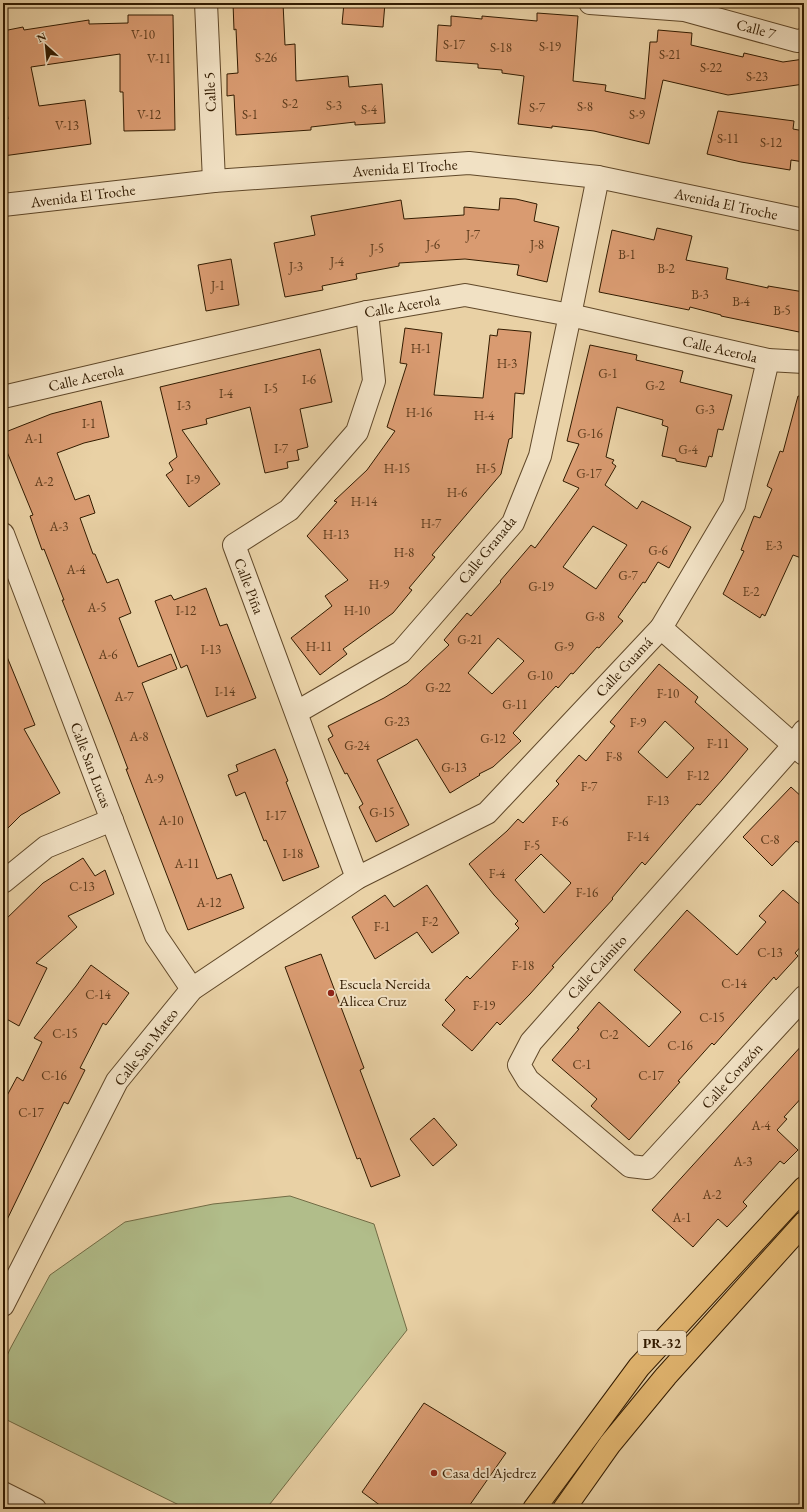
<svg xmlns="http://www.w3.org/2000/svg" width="807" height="1512" viewBox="0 0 807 1512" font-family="'EB Garamond',serif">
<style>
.green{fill:#b1bd8a;stroke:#726c45}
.building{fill:#d99b71;stroke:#321b00;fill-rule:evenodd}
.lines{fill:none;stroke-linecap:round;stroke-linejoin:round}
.minor-casing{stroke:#604829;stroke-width:24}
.major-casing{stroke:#321b00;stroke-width:24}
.minor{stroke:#f1e1c4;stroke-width:22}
.major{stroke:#e4b872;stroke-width:22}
.poi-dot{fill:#8f2418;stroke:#f1e1c4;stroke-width:1.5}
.labels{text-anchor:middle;stroke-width:4;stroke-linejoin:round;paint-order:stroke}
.number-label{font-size:13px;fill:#5c3b1c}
.shield{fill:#f1e1c4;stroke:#6b563b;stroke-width:1}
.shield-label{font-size:14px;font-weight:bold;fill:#321b00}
.street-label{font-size:15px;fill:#321b00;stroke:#f1e1c4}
.poi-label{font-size:15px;fill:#321b00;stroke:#f1e1c4;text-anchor:start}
</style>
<rect width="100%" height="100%" fill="#e9d1a5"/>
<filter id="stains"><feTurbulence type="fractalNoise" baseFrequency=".005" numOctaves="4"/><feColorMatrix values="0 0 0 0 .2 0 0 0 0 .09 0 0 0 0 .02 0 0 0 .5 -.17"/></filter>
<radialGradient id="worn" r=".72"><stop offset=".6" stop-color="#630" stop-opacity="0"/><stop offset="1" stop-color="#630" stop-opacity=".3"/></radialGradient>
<path class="green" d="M290,1196l84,28 33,106 -141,179h-79l-184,-91v-53l7,-16 40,-74 75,-53 88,-18z"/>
<g class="building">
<path d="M233,3h50l2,42 10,-1 1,37 52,-5 1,11 33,-3 3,39 -30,2v-3l-44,5v3l-75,5 -2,-40 -7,1v-22l11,-1 -2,-44 -2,1z"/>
<path d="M344,3h41l-2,24 -41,-3z"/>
<path d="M537,13l41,3 -5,65 33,4 -1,6 40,8 5,-57h7l1,-12 34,3 -1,12 52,12 1,-4 39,9 21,-3v25l-76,11 -65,-15 -14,64 -55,-13 -42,-5v2l-34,-4 6,-48 -22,-3v-3l-24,-2v-4l-42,-3 2,-36 13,1v-10l31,3v-3l55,5z"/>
<path d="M128,15h45l2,115 -51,1 -1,-39h-3v-38l-89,13 8,39 46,-6 6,44 -88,12v-36l5,-1 -5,-32v-56l20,-4 1,3 65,-10v4l39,-1z"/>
<path d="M718,111l76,10 -1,8 11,2v31l-13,-2 -1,10 -49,-8 -34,-8z"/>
<path d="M500,198l16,1 21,5 -3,17 25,6 -12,55 -30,-7 2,-10 -54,-6 -66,4v3l-43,8 1,5 -35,7 1,4 -38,7 -11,-54 41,-8 -4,-19 90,-16 3,19 60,-4v-8l35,3z"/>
<path d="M657,228l35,8 -6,24 42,8 -2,11 42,9v-2l36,6v41l-83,-17v-1l-31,-8 -1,3 -90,-18 13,-62 42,10z"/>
<path d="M231,259l8,46 -33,6 -8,-46z"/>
<path d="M405,328l37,5 -8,62 49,3 7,-63 7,1 1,-7 33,3 -7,62 -9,-1 -3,45 -3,1 -8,35 -69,81 3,2 -26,31 3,2 -19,23 -50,36 4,5 -27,21 -29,-37 41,-32 -7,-10 23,-16 -41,-44 30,-34 -3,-1 33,-31 28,-39 -8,-4 20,-63 -7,-1z"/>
<path d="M590,345l47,10 -1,5 47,11 -3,11 52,13 -9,35 -5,-1 -6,28 -3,-1 -3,11 -30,-6v-2l-14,-3 6,-29 -6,-2 1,-5 -46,-13 -11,50 8,3 -2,3 4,3 -11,19 32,24 5,-8 49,26 -22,41 -11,-6 -13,21 -2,-1 -25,35 5,4 -24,27 -2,-1 -24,27 -2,-1 -13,15 -2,-2 -43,47 8,8 -28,26 -14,7 1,1 -30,18 -33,-54 -40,21 32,65 -33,17 -17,-35 4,-3 -16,-31 -2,1 -17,-35 5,-3 -5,-10 56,-28 23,-14 42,-39 -5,-5 23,-27 4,3 30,-34 -1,-1 31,-36 4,3 30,-40 14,-20 -16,-7 16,-37 -12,-3zM593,526l34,19 -31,44 -33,-22zM498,638l26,23 -32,33 -24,-21z"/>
<path d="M320,349l12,53 -32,7 8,38 -11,3 2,10 -12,2 1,6 -23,5 -15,-66 -44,12 1,5 -25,6 38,54 -31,23 -23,-32 7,-5 -4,-7 8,-6 -17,-70z"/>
<path d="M798,396l6,1v162l-11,-4 -28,61 -3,-2 -2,4 -37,-24 21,-43 -3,-1 13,-34 6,2 12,-29 -5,-3 13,-35 3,1z"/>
<path d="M101,401l8,36 -25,6 -27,10 18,47 14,-5 6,18 -15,5 13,36h2l12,29 11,-4 13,34 -12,5 19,49 33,-13 6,15 -35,14 75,196 14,-5 13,34 -56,22 -62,-161h2l-16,-42 -50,-127h2l-20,-51 -2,1 -12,-34 3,-1 -30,-73v-9l48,-19z"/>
<path d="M206,588l14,38 7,-2 29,74 -49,19 -20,-52 -6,3 -26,-67 16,-6 3,5z"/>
<path d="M3,647l32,78 -11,4 36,64 -39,22 -18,18z"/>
<path d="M659,664l39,33 -3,5 53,47 -26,31 -22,25 -3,-1 -52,61 -3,-3 -30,36 1,1 -61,67 2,1 -24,27 -30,31 -3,-3 -25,29 -30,-26 13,-15 -10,-10 22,-24 3,3 49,-51 -4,-4 3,-3 -24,-26 -25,-31 38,-33 11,-12 5,4 36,-39 -3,-3 23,-26 7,6 29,-35 -5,-4zM665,721l29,27 -27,30 -29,-26zM541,854l30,29 -27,30 -29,-33z"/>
<path d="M275,749l13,32 -2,1 33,85 -36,14 -17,-41 -2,1 -19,-49 -9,4 -8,-21 10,-4 -2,-6z"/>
<path d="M791,787l13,12v46l-8,-4 -24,25 -29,-29z"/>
<path d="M83,858l12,18 10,-6 9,24 -46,22 9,11 -41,36 11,5 -28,58 -16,-9v-95l40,-39z"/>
<path d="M427,885l32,48 -27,20 -15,-21 -42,27 -23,-42 33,-22 9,12z"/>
<path d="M783,890l21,18v35l-9,10 3,3 -22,24 -2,-3 -60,68 -2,-2 -34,38 2,1 -51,58 -38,-34 6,-7 -45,-39 27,-31 -2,-1 22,-26 50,45 32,-35 -47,-42 53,-60 50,45 29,-33 -7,-6z"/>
<path d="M321,954l43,114 -4,2 40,106 -29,11 -11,-29 -3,1 -72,-192z"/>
<path d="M91,965l38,28 -23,32 -3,-2 -23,45 5,2 -17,34 -4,-2 -61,126v-125l14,-26 6,4 19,-39 -8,-4 42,-52z"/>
<path d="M804,1043v52l-20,22 3,2 -10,11 21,20 -14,14 -4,-3 -37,41 4,4 -20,21 -9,-8 -25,28 -41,-37z"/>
<path d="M434,1118l23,27 -24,21 -23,-27z"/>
<path d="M424,1403l82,50 -39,56h-82l-23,-17z"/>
</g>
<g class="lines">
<defs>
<g id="minor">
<path d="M206,3l8,178"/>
<path d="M590,3l94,7 113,31 7,-1"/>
<path d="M3,205l211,-24 255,-18 129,14 206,43"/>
<path d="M3,397l364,-85 98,-17 105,20 198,45 36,2"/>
<path d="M3,534l153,402 36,53"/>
<path d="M661,628l143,126"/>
<path d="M297,712l104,-60 112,-129 27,-67 30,-141 28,-138"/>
<path d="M804,731l-10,14 -263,297 -12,23 9,15 102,86 17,2 157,-171"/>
<path d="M357,878l-123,-333 55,-35 68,-78 17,-51 -7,-69"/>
<path d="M3,882l43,-35 66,-27"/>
<path d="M3,1305l114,-224 75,-92 165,-111 130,-65 174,-185 73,-123 34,-145"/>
<path d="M3,1493l32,16"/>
</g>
<g id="major">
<path d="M534,1509l105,-142 165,-179"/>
<path d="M564,1509l46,-65 56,-68 138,-153"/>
</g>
</defs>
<use href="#minor" class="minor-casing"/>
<use href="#major" class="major-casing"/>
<use href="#minor" class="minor"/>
<use href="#major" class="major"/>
</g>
<g class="poi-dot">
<circle cx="331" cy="993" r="4"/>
<circle cx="434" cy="1473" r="4"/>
</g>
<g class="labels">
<g class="number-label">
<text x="143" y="39">V-10</text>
<text x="454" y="49">S-17</text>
<text x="550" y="51">S-19</text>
<text x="501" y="52">S-18</text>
<text x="670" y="59">S-21</text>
<text x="266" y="62">S-26</text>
<text x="159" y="63">V-11</text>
<text x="711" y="72">S-22</text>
<text x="757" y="81">S-23</text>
<text x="290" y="108">S-2</text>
<text x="334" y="110">S-3</text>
<text x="585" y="111">S-8</text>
<text x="537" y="112">S-7</text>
<text x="369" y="114">S-4</text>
<text x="149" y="119">V-12</text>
<text x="250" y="119">S-1</text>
<text x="637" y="119">S-9</text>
<text x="67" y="130">V-13</text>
<text x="728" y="143">S-11</text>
<text x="771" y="147">S-12</text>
<text x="473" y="239">J-7</text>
<text x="433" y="249">J-6</text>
<text x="537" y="249">J-8</text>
<text x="377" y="253">J-5</text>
<text x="627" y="259">B-1</text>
<text x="337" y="266">J-4</text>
<text x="296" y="271">J-3</text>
<text x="666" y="273">B-2</text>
<text x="218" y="290">J-1</text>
<text x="700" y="299">B-3</text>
<text x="741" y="306">B-4</text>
<text x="782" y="315">B-5</text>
<text x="421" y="353">H-1</text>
<text x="507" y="368">H-3</text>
<text x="608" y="378">G-1</text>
<text x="309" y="384">I-6</text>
<text x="655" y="390">G-2</text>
<text x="271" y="393">I-5</text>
<text x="226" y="398">I-4</text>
<text x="184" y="410">I-3</text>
<text x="705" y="414">G-3</text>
<text x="419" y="417">H-16</text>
<text x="484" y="420">H-4</text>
<text x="89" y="428">I-1</text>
<text x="590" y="438">G-16</text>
<text x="34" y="443">A-1</text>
<text x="281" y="453">I-7</text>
<text x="688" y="454">G-4</text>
<text x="397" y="473">H-15</text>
<text x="486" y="473">H-5</text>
<text x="589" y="478">G-17</text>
<text x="193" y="484">I-9</text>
<text x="44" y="486">A-2</text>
<text x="457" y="497">H-6</text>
<text x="364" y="506">H-14</text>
<text x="431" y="528">H-7</text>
<text x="59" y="531">A-3</text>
<text x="336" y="539">H-13</text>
<text x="774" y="550">E-3</text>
<text x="658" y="555">G-6</text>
<text x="404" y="557">H-8</text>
<text x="76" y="574">A-4</text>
<text x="628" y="580">G-7</text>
<text x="379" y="589">H-9</text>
<text x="541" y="591">G-19</text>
<text x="751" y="596">E-2</text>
<text x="97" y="612">A-5</text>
<text x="186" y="615">I-12</text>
<text x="357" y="615">H-10</text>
<text x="595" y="621">G-8</text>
<text x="470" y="644">G-21</text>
<text x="319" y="651">H-11</text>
<text x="564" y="651">G-9</text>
<text x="211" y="654">I-13</text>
<text x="108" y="659">A-6</text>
<text x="540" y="680">G-10</text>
<text x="438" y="692">G-22</text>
<text x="225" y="696">I-14</text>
<text x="668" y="698">F-10</text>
<text x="124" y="701">A-7</text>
<text x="515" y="709">G-11</text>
<text x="397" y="726">G-23</text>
<text x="638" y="727">F-9</text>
<text x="139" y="741">A-8</text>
<text x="493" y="743">G-12</text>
<text x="718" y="748">F-11</text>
<text x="357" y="750">G-24</text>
<text x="614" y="761">F-8</text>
<text x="454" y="772">G-13</text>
<text x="698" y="780">F-12</text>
<text x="154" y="783">A-9</text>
<text x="589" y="791">F-7</text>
<text x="658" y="805">F-13</text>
<text x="382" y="817">G-15</text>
<text x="276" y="820">I-17</text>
<text x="171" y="825">A-10</text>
<text x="560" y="826">F-6</text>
<text x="638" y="841">F-14</text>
<text x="770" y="844">C-8</text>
<text x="532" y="850">F-5</text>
<text x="293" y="858">I-18</text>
<text x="187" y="868">A-11</text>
<text x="497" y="878">F-4</text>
<text x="82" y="891">C-13</text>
<text x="587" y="897">F-16</text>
<text x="209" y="907">A-12</text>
<text x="430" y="926">F-2</text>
<text x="382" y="931">F-1</text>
<text x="770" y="957">C-13</text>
<text x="523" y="970">F-18</text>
<text x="734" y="988">C-14</text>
<text x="98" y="999">C-14</text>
<text x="484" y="1010">F-19</text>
<text x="712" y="1022">C-15</text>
<text x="65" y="1038">C-15</text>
<text x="609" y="1039">C-2</text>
<text x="680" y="1050">C-16</text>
<text x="582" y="1069">C-1</text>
<text x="54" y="1080">C-16</text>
<text x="651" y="1080">C-17</text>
<text x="31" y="1117">C-17</text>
<text x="761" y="1130">A-4</text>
<text x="743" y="1166">A-3</text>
<text x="712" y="1199">A-2</text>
<text x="682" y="1222">A-1</text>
</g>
<rect class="shield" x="638" y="1331" width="48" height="24" rx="3"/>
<g class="shield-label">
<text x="662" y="1348">PR-32</text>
</g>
<g class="street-label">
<text transform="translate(756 29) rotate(15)" y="5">Calle 7</text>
<text transform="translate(210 92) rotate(-93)" y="5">Calle 5</text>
<text transform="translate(405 168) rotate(-4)" y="5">Avenida El Troche</text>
<text transform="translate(83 196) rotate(-7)" y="5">Avenida El Troche</text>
<text transform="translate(726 204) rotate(12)" y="5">Avenida El Troche</text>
<text transform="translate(402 306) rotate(-10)" y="5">Calle Acerola</text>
<text transform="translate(720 349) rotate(13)" y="5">Calle Acerola</text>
<text transform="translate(86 378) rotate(-13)" y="5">Calle Acerola</text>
<text transform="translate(487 550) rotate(-51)" y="5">Calle Granada</text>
<text transform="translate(249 586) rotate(69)" y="5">Calle Piña</text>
<text transform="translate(624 667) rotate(-47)" y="5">Calle Guamá</text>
<text transform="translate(91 765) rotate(69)" y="5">Calle San Lucas</text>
<text transform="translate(597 967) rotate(-48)" y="5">Calle Caimito</text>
<text transform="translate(146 1047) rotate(-52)" y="5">Calle San Mateo</text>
<text transform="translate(732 1076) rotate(-48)" y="5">Calle Corazón</text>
</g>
<g class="poi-label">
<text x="339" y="989">Escuela Nereida<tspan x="339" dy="17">Alicea Cruz</tspan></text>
<text x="442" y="1478">Casa del Ajedrez</text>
</g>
</g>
<rect width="807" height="1512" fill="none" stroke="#e9d1a5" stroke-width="16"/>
<rect x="4" y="4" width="799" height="1504" fill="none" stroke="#321b00" stroke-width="2"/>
<rect x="8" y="8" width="791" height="1496" fill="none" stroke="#321b00"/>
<g transform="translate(46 46) rotate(333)" stroke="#f1e1c4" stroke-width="3" paint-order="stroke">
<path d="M0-3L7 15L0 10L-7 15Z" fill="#321b00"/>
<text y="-6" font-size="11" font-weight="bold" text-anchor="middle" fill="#321b00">N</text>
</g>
<rect width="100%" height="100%" filter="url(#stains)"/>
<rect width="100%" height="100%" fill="url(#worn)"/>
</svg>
